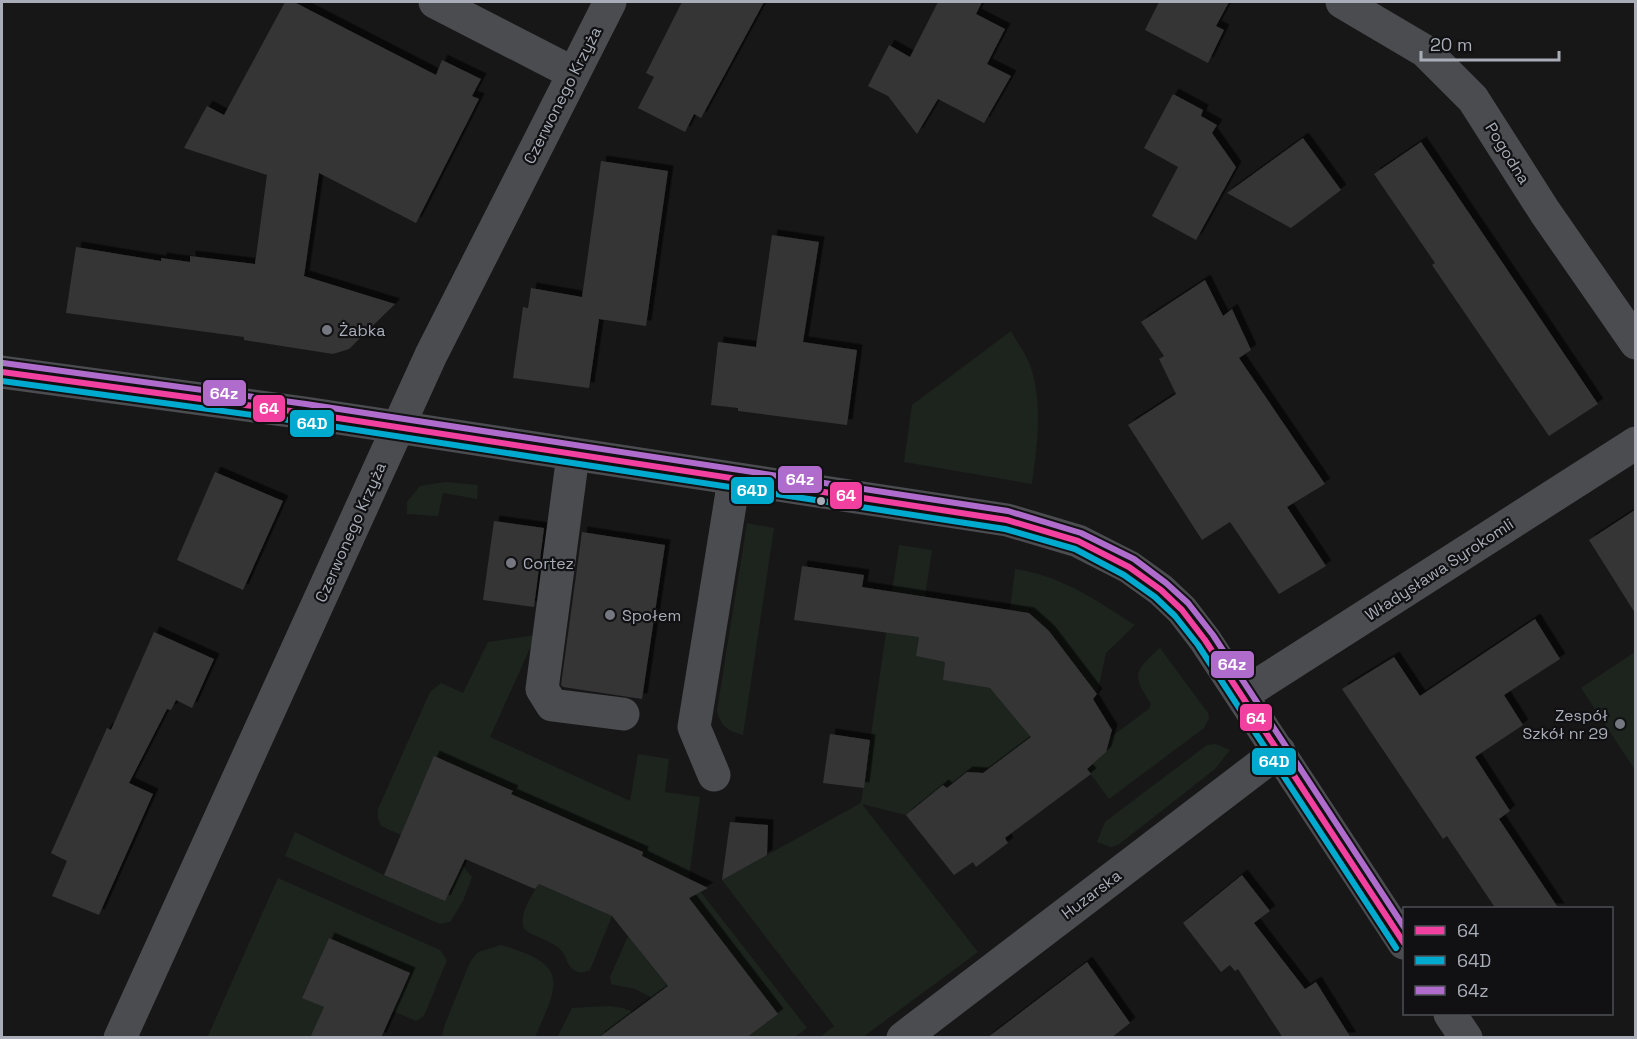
<svg xmlns="http://www.w3.org/2000/svg" width="1637" height="1039" viewBox="0 0 1637 1039" font-family="'Space Grotesk',sans-serif">
<style>
.green{fill:#1d241e}
.building{fill:#353536;filter:url(#shadow)}
.lines{fill:none;stroke-linecap:round;stroke-linejoin:round}
.minor{stroke:#4b4c50;stroke-width:33}
.bus-1-casing{stroke:#111113;stroke-width:10}
.bus-2-casing{stroke:#111113;stroke-width:10}
.bus-3-casing{stroke:#111113;stroke-width:10}
.bus-1{stroke:#f240a1;stroke-width:6}
.bus-2{stroke:#00a9ce;stroke-width:6}
.bus-3{stroke:#b06ccc;stroke-width:6}
.poi-dot{fill:#757880;stroke:#111113;stroke-width:2}
.bus-dot{fill:#a8adb8;stroke:#111113;stroke-width:2}
.labels{text-anchor:middle;stroke-width:4.5;stroke-linejoin:round;paint-order:stroke}
.street-label{font-size:16px;fill:#a8adb8;stroke:#111113}
.poi-label{font-size:16px;fill:#a8adb8;stroke:#111113;text-anchor:start}
.line-badge{stroke:#111113;stroke-width:2}
.badge-label{font-size:16px;text-anchor:middle;font-weight:bold;fill:#fff}
</style>
<defs>
<filter id="shadow"><feDropShadow dx="5.5" dy="-5.5" stdDeviation="0" flood-color="#0009"/></filter>
</defs>
<rect width="100%" height="100%" fill="#171717"/>
<g class="green">
<path d="M1011,331c6,12 16,24 20,37 12,37 6,79 1,116l-128,-22 8,-57z"/>
<path d="M445,482l33,3 -1,14 -34,-6 -5,23 -31,-2v-12l13,-16z"/>
<path d="M747,523l27,5 -31,207c-15,-4 -23,-9 -26,-25z"/>
<path d="M899,545l33,5 -16,106 29,6 -2,18 47,8 43,48 -47,38 -19,-2 -20,16 -4,-3 -37,30 -44,-11 116,148 -115,85h-43l14,-11 -112,-146 139,-77z"/>
<path d="M1015,569c46,6 82,32 120,56l-29,28 -9,41 -48,-63 -20,-18 -19,-3z"/>
<path d="M536,635l-46,102 140,64 8,-47 31,5 -4,33 35,5 -11,80 118,151 -12,9h-49l23,-16 5,-9 -93,-125 -24,-17 2,-6 -17,-8 1,-4 -132,-58 2,-3 -112,44 -20,-9 -3,-8v-9l52,-117 11,-9 22,10 25,-51z"/>
<path d="M1160,648l48,65 1,5 -5,10 -95,71 -22,-30 6,-19 56,-41 2,-5c-19,-29 -18,-32 9,-56z"/>
<path d="M1635,652v118l-54,-82z"/>
<path d="M1216,744l14,6 -15,19 -97,76 -7,2 -14,-5 8,-20 102,-77z"/>
<path d="M295,832l89,43 61,26 17,-36 10,12 -9,24 -13,21 -10,2 -155,-68z"/>
<path d="M278,878l162,72 7,10 -23,56 -8,5 -23,-10 16,-38 -80,-35 -27,59 22,10 -13,30 -104,1z"/>
<path d="M539,884l73,32 -22,54c-5,2 -10,4 -14,1 -9,-4 -9,-13 -14,-20 -10,-11 -27,-13 -38,-22 -5,-15 7,-33 15,-45z"/>
<path d="M628,936l41,52 -15,11 -19,-10 -24,-5 -1,-7z"/>
<path d="M501,945c69,20 58,37 34,92h-93l2,-10 26,-65 8,-10z"/>
<path d="M608,1006l15,2 19,8 -4,21 -14,-18 -26,18 -41,1 15,-30z"/>
</g>
<g class="building">
<path d="M285,2h9l142,73 6,-15 39,19 -9,17 7,3 -63,124 -97,-50 -15,103 91,28 -46,45 -16,5 -89,-14v-3l-178,-24 10,-66 85,14v-3l29,4v-6l65,8 12,-89 -83,-27 23,-42 17,9z"/>
<path d="M682,2h82l-63,116 -7,-4 -9,18 -47,-24 16,-31 -8,-4z"/>
<path d="M938,2h44l-6,12 29,15 -18,35 24,12 -27,47 -46,-24 -21,35 -29,-38 -20,-10 21,-41 21,12z"/>
<path d="M1159,2h70l-13,24 8,4 -16,33 -63,-33z"/>
<path d="M1173,94l30,16 -2,6 16,9 -5,8 24,34 -40,73 -44,-24 26,-49 -34,-19z"/>
<path d="M1303,138l38,52 -50,38 -64,-35z"/>
<path d="M1421,142l177,262 -49,32 -117,-171 3,-2 -61,-89z"/>
<path d="M601,161l67,10 -22,155 -47,-7 -10,69 -76,-10 10,-71 5,1 3,-20 51,9z"/>
<path d="M772,235l47,7 -16,100 54,8 -10,75 -109,-14v-3l-27,-3 7,-63 38,5z"/>
<path d="M1205,280l18,36 9,-7 19,41 -12,8 86,126 -38,23 39,59 -47,28 -49,-72 -28,18 -74,-115 48,-31 -17,-35 5,-3 -23,-34z"/>
<path d="M215,472l68,29 -40,89 -66,-30z"/>
<path d="M1635,510v103l-46,-73z"/>
<path d="M494,521l50,7 -10,79 -51,-7z"/>
<path d="M582,532l83,13 -23,154 -79,-12 -2,-2z"/>
<path d="M802,566l62,9 -2,12 167,26 20,18 48,63 -4,5 19,31 -6,22 -19,17 4,5 -86,64 3,5 -32,24 -3,-5 -19,13 -48,-60 37,-30 4,3 20,-16 16,1 48,-36 -41,-49 -47,-8 2,-18 -29,-6 3,-19 -125,-17z"/>
<path d="M1535,619l25,40 -56,36 19,30 -48,32 35,54 -11,8 60,90h-63l-49,-73 -4,3 -101,-150 52,-32 26,39z"/>
<path d="M154,632l60,27 -22,49 -16,-8 -5,10 -4,-1 -38,74 24,11 -54,121 -47,-19 15,-35 -16,-8 56,-125 4,2z"/>
<path d="M830,734l40,6 -6,48 -41,-5z"/>
<path d="M434,756l79,35 -2,3 132,58 -1,4 66,32 -19,10 89,116 -32,24h-148l70,-52 -56,-70 -73,-32 -4,5 -70,-30 -20,42 -61,-26z"/>
<path d="M730,822l38,3 -1,30 -45,25z"/>
<path d="M1242,875l28,36 -16,12 51,66 11,-7 35,56h-68l-45,-69 -3,2 -5,-6 -9,7 -38,-49z"/>
<path d="M329,938l81,35 -29,65h-71l14,-31 -22,-9z"/>
<path d="M1087,962l43,61 -19,15h-124z"/>
</g>
<g class="lines">
<g class="minor">
<path d="M435,2l138,71"/>
<path d="M1342,2l83,49 48,48 72,113 91,131"/>
<path d="M2,372l303,41 702,107 71,21 51,26 32,23 21,20 23,30 199,303"/>
<path d="M573,455l-31,234 10,16 71,9"/>
<path d="M1242,695l394,-252"/>
<path d="M714,775l-20,-48 40,-247"/>
<path d="M1450,1014l16,24"/>
<path d="M120,1038l311,-683 179,-353"/>
<path d="M903,1038l376,-287"/>
</g>
<defs>
<path id="bus-1" d="M2,372l303,41 702,107 71,21 51,26 32,23 21,20 23,30 199,303"/>
<path id="bus-2" d="M2,381l302,41 701,107 70,20 49,26 31,22 20,19 23,29 198,303"/>
<path id="bus-3" d="M3,363l303,41 702,107 73,22 53,26 32,24 22,20 25,32 191,292"/>
</defs>
<use href="#bus-1" class="bus-1-casing"/>
<use href="#bus-2" class="bus-2-casing"/>
<use href="#bus-3" class="bus-3-casing"/>
<use href="#bus-1" class="bus-1"/>
<use href="#bus-2" class="bus-2"/>
<use href="#bus-3" class="bus-3"/>
</g>
<g class="poi-dot">
<circle cx="327" cy="330" r="6"/>
<circle cx="511" cy="563" r="6"/>
<circle cx="610" cy="615" r="6"/>
<circle cx="1620" cy="724" r="6"/>
</g>
<circle class="bus-dot" cx="821" cy="501" r="5"/>
<g class="labels">
<g class="street-label">
<text transform="translate(562 95) rotate(-63)" y="6">Czerwonego Krzyża</text>
<text transform="translate(1508 153) rotate(58)" y="6">Pogodna</text>
<text transform="translate(350 532) rotate(-66)" y="6">Czerwonego Krzyża</text>
<text transform="translate(1439 569) rotate(-33)" y="6">Władysława Syrokomli</text>
<text transform="translate(1091 894) rotate(-37)" y="6">Huzarska</text>
</g>
<g class="poi-label">
<text x="339" y="336">Żabka</text>
<text x="523" y="569">Cortez</text>
<text x="622" y="621">Społem</text>
<text x="1608" y="721" text-anchor="end">Zespół<tspan x="1608" dy="18">Szkół nr 29</tspan></text>
</g>
</g>
<g class="line-badge">
<rect x="202" y="379" width="45" height="28" rx="6" fill="#b06ccc"/>
<rect x="252" y="394" width="34" height="29" rx="6" fill="#f240a1"/>
<rect x="289" y="409" width="46" height="29" rx="6" fill="#00a9ce"/>
<rect x="777" y="465" width="46" height="29" rx="6" fill="#b06ccc"/>
<rect x="730" y="476" width="45" height="29" rx="6" fill="#00a9ce"/>
<rect x="829" y="481" width="34" height="29" rx="6" fill="#f240a1"/>
<rect x="1210" y="650" width="45" height="29" rx="6" fill="#b06ccc"/>
<rect x="1239" y="703" width="34" height="29" rx="6" fill="#f240a1"/>
<rect x="1251" y="747" width="46" height="29" rx="6" fill="#00a9ce"/>
</g>
<g class="badge-label">
<text x="224" y="399">64z</text>
<text x="269" y="414">64</text>
<text x="312" y="429">64D</text>
<text x="800" y="485">64z</text>
<text x="752" y="496">64D</text>
<text x="846" y="501">64</text>
<text x="1232" y="670">64z</text>
<text x="1256" y="724">64</text>
<text x="1274" y="767">64D</text>
</g>
<rect width="1637" height="1039" fill="none" stroke="#a8adb8" stroke-width="6"/>
<rect x="1403" y="907" width="210" height="108" fill="#111113" stroke="#4d4f55" stroke-width="1.5"/>
<rect x="1415" y="926" width="30" height="9" fill="#f240a1" stroke="#4d4f55" stroke-width="1.5"/>
<text x="1457" y="937" font-size="18" fill="#a8adb8">64</text>
<rect x="1415" y="956" width="30" height="9" fill="#00a9ce" stroke="#4d4f55" stroke-width="1.5"/>
<text x="1457" y="967" font-size="18" fill="#a8adb8">64D</text>
<rect x="1415" y="986" width="30" height="9" fill="#b06ccc" stroke="#4d4f55" stroke-width="1.5"/>
<text x="1457" y="997" font-size="18" fill="#a8adb8">64z</text>
<path d="M1421 51v9h138v-9" fill="none" stroke="#a8adb8" stroke-width="3"/>
<text x="1430" y="51" font-size="18" fill="#a8adb8" stroke="#111113" stroke-width="4.5" paint-order="stroke">20 m</text>
</svg>
